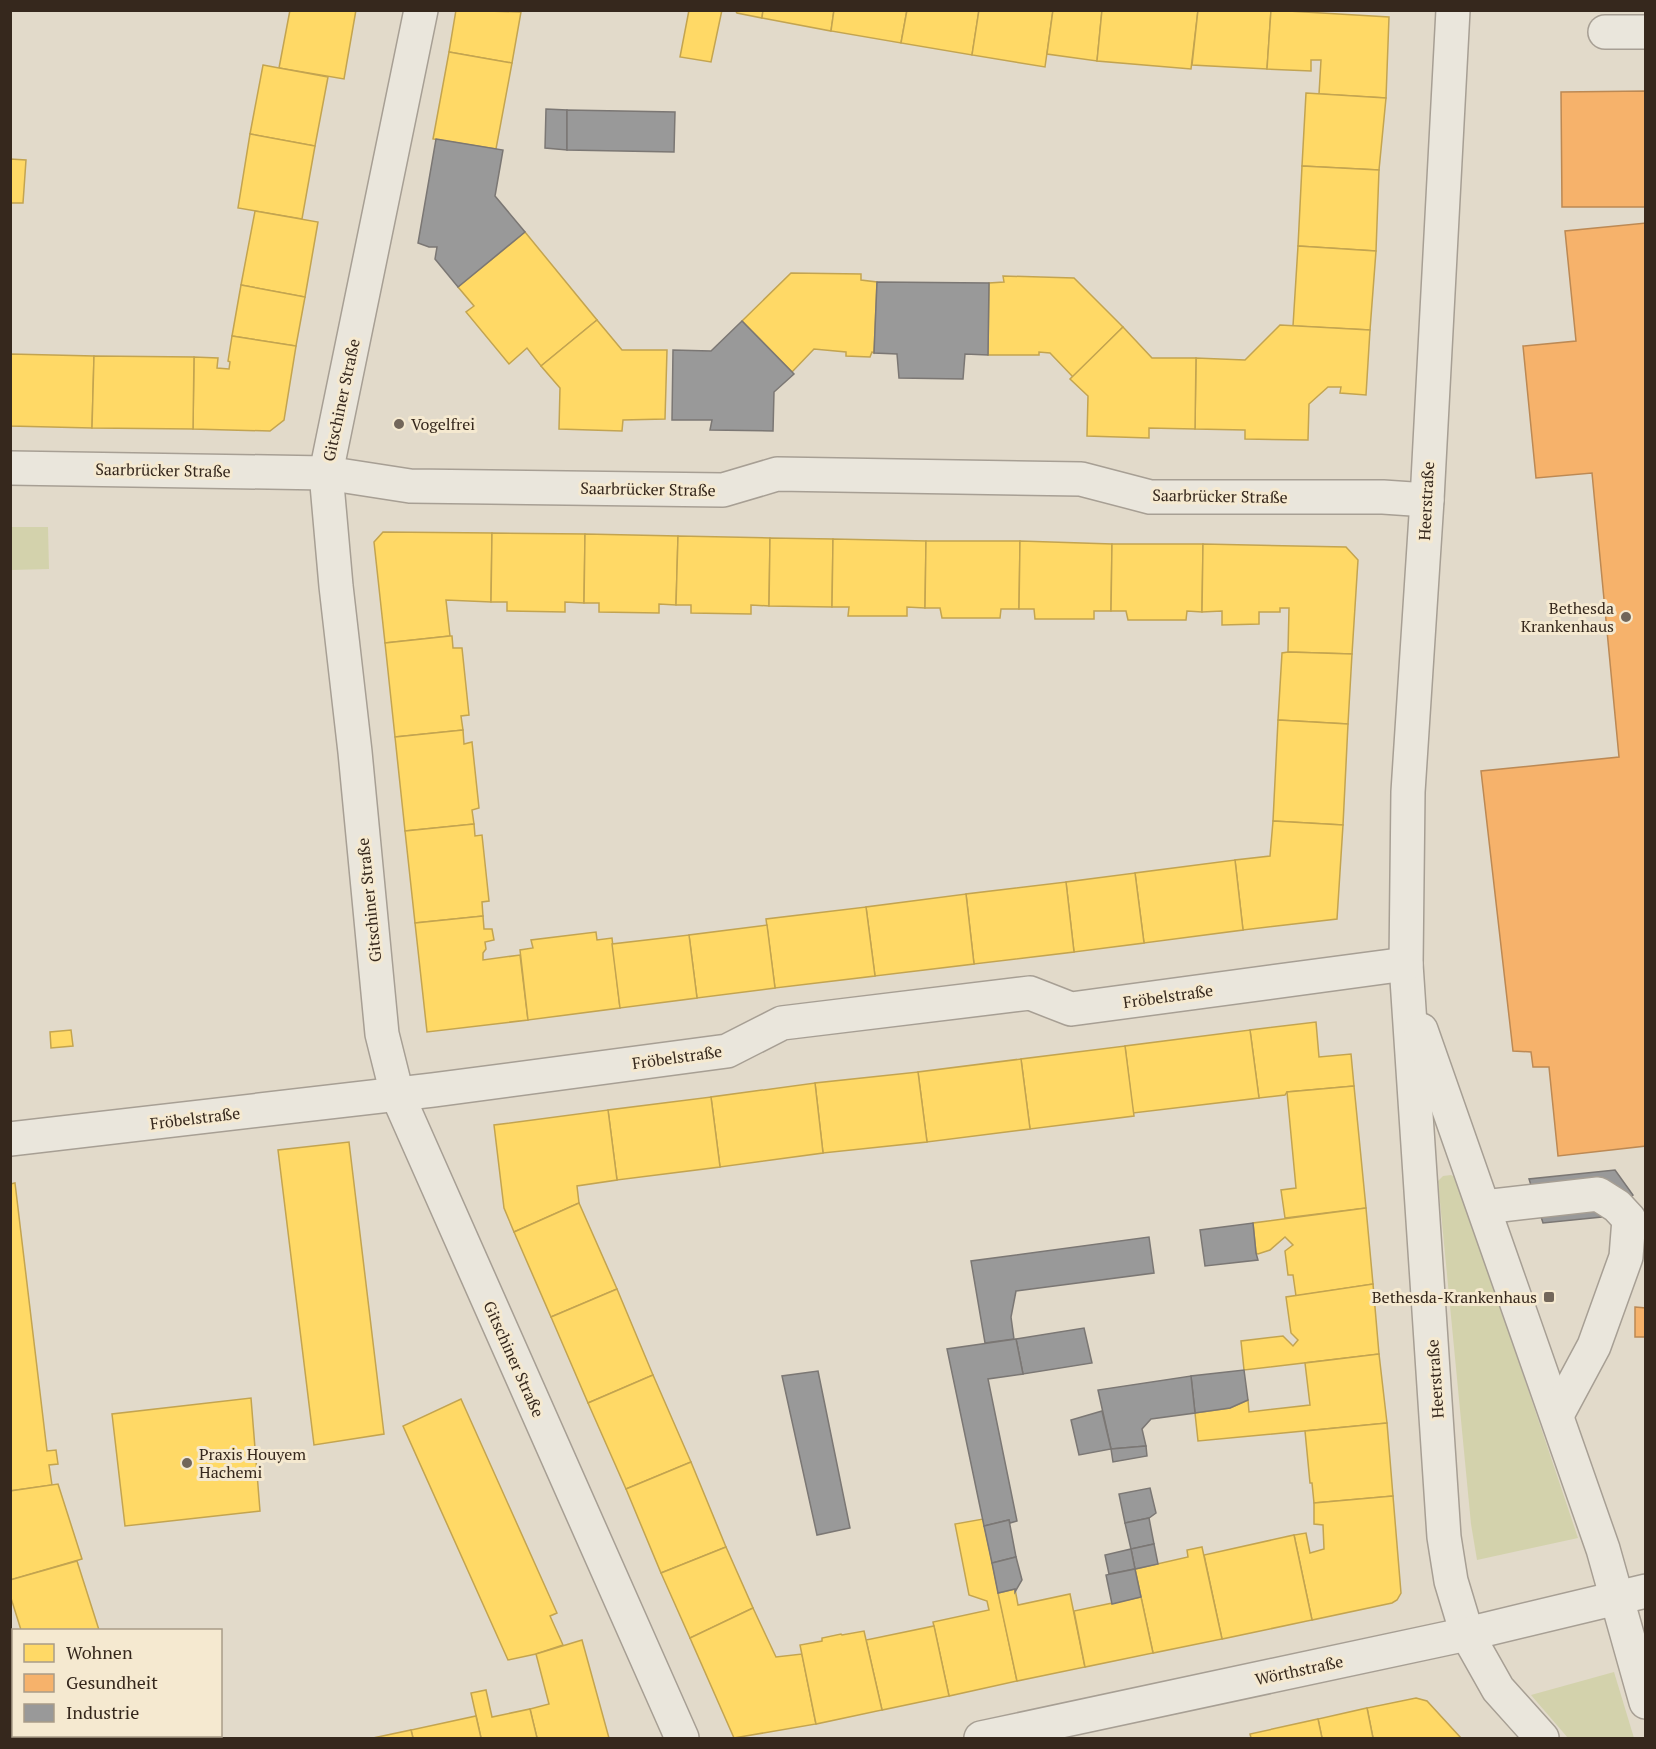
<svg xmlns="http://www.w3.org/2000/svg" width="1656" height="1749" viewBox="0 0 1656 1749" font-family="'PT Serif',serif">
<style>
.green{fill:#d3d2ac}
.homes{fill:#ffd966;stroke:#c3a450;stroke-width:1.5}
.health{fill:#f6b26b;stroke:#bc8954;stroke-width:1.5}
.industry{fill:#999;stroke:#7b7774;stroke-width:1.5}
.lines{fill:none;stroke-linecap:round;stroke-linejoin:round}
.minor-casing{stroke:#a79f94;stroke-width:36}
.minor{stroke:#eae6dc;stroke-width:33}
.poi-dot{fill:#72665a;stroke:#f5e9d0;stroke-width:2}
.labels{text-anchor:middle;stroke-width:6;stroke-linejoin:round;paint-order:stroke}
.street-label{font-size:16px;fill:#36281d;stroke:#f5e9d0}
.poi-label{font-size:16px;fill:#36281d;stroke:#f5e9d0;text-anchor:start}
</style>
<rect width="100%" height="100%" fill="#e2daca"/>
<g class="green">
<path d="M10,527h38l1,42 -38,1z"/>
<path d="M1451,1175l6,3 121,360 -101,22 -6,-36 -33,-343 5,-5z"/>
<path d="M1614,1672l20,66h-66l-37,-43z"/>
</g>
<g class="homes">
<path d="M290,10h66l-12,69 -65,-11z"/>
<path d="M456,10l65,2 -9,51 -63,-11z"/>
<path d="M689,10h33l-11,52 -31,-5z"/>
<path d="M735,10h28l-1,8 -25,-5z"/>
<path d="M763,10h71l-3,21 -69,-13z"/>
<path d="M834,10h73l-6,33 -70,-12z"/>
<path d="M907,10h72l-7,45 -71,-12z"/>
<path d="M979,10h74l-8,57 -73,-12z"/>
<path d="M1053,10h49l-5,51 -50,-7z"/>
<path d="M1102,10h96l-7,59 -94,-8z"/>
<path d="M1198,10h73l-4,59 -75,-4z"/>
<path d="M1271,10l118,7 -3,81 -67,-4 2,-34h-10v11l-44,-2z"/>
<path d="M449,52l63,11 -16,86 -63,-10z"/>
<path d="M263,65l65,12 -13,69 -65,-12z"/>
<path d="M1306,93l80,5 -7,72 -77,-4z"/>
<path d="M250,134l65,12 -13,73 -64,-11z"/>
<path d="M10,159l16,1 -3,43h-13z"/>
<path d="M1302,166l77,4 -3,81 -78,-5z"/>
<path d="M255,211l63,11 -13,75 -64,-12z"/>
<path d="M525,232l72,88 -56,46 -14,-18 -18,16 -43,-52 8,-6 -16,-19z"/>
<path d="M1298,246l78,5 -6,79 -77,-4z"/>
<path d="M791,273l70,1v6l16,2 -3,71 -2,-1 -2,5 -24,-1v-4l-32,-3 -22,23 -50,-51z"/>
<path d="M1003,276l71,2 49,49 -50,50 -23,-24 -11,-1v3h-51l1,-72 15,-1z"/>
<path d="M241,285l64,12 -9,49 -64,-10z"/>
<path d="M597,320l25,30h45l-2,69 -42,1 -1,11 -63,-2 1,-41 -19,-22z"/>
<path d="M1280,325l90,5 -4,65 -26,-2 1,-6h-13l-19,17 -1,36 -63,-1v-9l-50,-1 1,-71 49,2z"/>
<path d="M1123,327l29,31h44l-1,71 -46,-1v10l-62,-2 1,-40 -18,-17z"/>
<path d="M232,336l64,10 -12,74 -14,11 -77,-2 1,-72 24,1 -1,10 12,1 1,-7 -2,-1z"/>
<path d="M10,354l84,2 -2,72 -82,-2z"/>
<path d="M94,356l100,1 -1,72 -101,-1z"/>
<path d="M383,532l109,1 -1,69 -45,-2 4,36 -65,7 -11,-101z"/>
<path d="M492,533l93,1 -1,69 -19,-1v10l-58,-1v-9h-16z"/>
<path d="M585,534l93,2 -2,69 -17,-1v9l-60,-1v-9h-15z"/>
<path d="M678,536l92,2 -1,68 -18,-1v9l-60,-1v-8h-15z"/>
<path d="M770,538l63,1 -1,68 -63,-1z"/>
<path d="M833,539l93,2 -1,67 -18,-1v9h-59l1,-9h-17z"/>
<path d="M926,541h94l-1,68h-18l-1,9h-58l-2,-10h-15z"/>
<path d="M1020,541l92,3 -1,67h-17v8h-59l-1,-10h-15z"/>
<path d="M1112,544h91l-1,68 -15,-1 -1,9h-58l-2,-9h-15z"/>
<path d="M1203,544l143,3 12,13 -6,94 -64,-2 1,-44h-9v4h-21v12l-37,1v-14l-20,1z"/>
<path d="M450,636h2l1,12h9l7,67 -8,1 2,14 -68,7 -10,-94z"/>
<path d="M1288,652l64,2 -4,70 -70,-4 4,-67z"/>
<path d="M1278,720l70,4 -5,101 -70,-4z"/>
<path d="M463,730l1,14 8,-2 7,66 -7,2 2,14 -69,7 -10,-94z"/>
<path d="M1273,821l70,4 -6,94 -94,11 -8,-70 35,-4z"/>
<path d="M474,824l1,12 7,-1 7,66 -7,1 1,14 -68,7 -10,-92z"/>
<path d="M1235,860l8,70 -99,13 -9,-70z"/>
<path d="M1135,873l9,70 -70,9 -8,-70z"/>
<path d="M1066,882l8,70 -100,12 -8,-70z"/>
<path d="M966,894l8,70 -99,12 -9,-69z"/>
<path d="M866,907l9,69 -100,12 -9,-69z"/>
<path d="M483,916l1,13h8l2,11 -9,2 1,7 -3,4v7l37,-5 8,65 -101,12 -12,-109z"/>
<path d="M767,925l8,63 -78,10 -8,-63z"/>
<path d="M596,932l1,8 15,-2 8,70 -92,12 -8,-70 13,-2 -2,-8z"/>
<path d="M689,935l8,63 -77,10 -8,-64z"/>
<path d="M1316,1022l3,35 32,-3 3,32 -67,6 -2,3 -26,3 -9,-68z"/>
<path d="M71,1030l2,16 -22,2 -1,-16z"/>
<path d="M1250,1030l9,68 -126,15 -8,-67z"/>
<path d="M1125,1046l9,70 -104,13 -9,-70z"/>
<path d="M1021,1059l9,70 -103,13 -9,-70z"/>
<path d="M918,1072l9,70 -104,11 -8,-70z"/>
<path d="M815,1083l8,70 -103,14 -9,-70z"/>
<path d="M1354,1086l12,122 -81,10 -4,-28 15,-2 -9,-96z"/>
<path d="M711,1097l9,70 -103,13 -9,-70z"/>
<path d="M608,1110l9,70 -40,6 2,17 -65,29 -10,-24 -10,-83z"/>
<path d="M349,1142l35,292 -70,11 -36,-295z"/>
<path d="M15,1183l32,268 9,-1 2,14 -9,1 3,20 -42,6v-307z"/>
<path d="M579,1203l38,86 -66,28 -37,-85z"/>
<path d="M1366,1208l7,76 -77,12 -3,-21h-5l-3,-24 8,-6 -8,-8 -15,13 -12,4 -2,-1 -3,-30z"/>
<path d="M1373,1284l6,70 -135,16 -3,-29 42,-5 10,10 5,-6 -7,-7 -5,-36z"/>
<path d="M617,1289l36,86 -65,28 -37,-86z"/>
<path d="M1379,1354l8,69 -189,18 -3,-28 35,-5 18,-8 1,12 61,-7 -5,-42z"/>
<path d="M653,1375l38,87 -65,27 -38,-86z"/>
<path d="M251,1398l9,113 -135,15 -13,-112z"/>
<path d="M461,1399l96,214 -7,3 13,29 -27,9 -28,6 -105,-234z"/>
<path d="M1387,1423l6,73 -79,7 -2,-20h-2l-5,-52z"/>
<path d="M691,1462l35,85 -65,26 -35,-84z"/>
<path d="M58,1484l24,75 -72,21v-89z"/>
<path d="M1393,1496l8,97 -4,7 -5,3 -80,17 -18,-85 12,-2 4,20 14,-4 -1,-24 -9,-1v-21z"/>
<path d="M983,1519l34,162 -68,15 -16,-74 56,-12 -2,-9 -18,-6 -14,-71z"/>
<path d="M1294,1535l18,85 -90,19 -18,-84z"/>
<path d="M726,1547l27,61 -63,30 -29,-65z"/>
<path d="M1202,1547l20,92 -69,14 -18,-84 53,-12 -1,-7z"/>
<path d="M77,1561l22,69h-78l-11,-35v-15z"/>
<path d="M1015,1589l3,16 52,-11 15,73 -68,14 -19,-88z"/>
<path d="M1141,1597l12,56 -68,14 -11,-56z"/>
<path d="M753,1608l23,49 26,-3 14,70 -82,14 -44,-100z"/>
<path d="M934,1626l15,70 -67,14 -16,-70z"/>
<path d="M864,1631l18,79 -66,14 -16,-79 22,-4v-3l19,-4 1,1z"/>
<path d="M582,1640l27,98h-72l-7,-29 19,-5 -13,-50z"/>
<path d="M486,1690l6,27 38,-8 7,29h-56l-10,-45z"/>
<path d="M1416,1698l11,3 34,37h-88l-6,-30z"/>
<path d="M1367,1708l6,30h-51l-4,-19z"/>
<path d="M476,1716l5,22h-68l-2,-8z"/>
<path d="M1318,1719l4,19h-71l-1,-4z"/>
<path d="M411,1730l2,8h-40z"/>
<path d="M54,1736h75l1,2h-75z"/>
</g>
<g class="health">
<path d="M1646,91v116h-84l-1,-115z"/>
<path d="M1646,223v923l-88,10 -9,-89h-16l-2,-15 -18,-1 -32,-280 138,-14 -27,-284 -56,5 -13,-132 53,-5 -11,-110z"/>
<path d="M1635,1307l11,1v29h-11z"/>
</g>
<g class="industry">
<path d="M546,109l21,1v40l-22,-2z"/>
<path d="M567,110l108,2 -1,40 -107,-2z"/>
<path d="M436,139l67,11 -8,46 30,36 -67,55 -23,-28 2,-12h-8l-11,-4z"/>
<path d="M877,282l112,1 -1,72 -23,-1 -2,25 -64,-1 -2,-24 -23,-1z"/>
<path d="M742,321l52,53 -20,18 -1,39 -63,-1 2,-10h-40l1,-70 38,1z"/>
<path d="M1615,1170l18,25 -16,11 -15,11 -59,6 -14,-44z"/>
<path d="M1253,1223l3,30 2,7 -53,6 -5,-36z"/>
<path d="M1149,1237l5,36 -138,18 -5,26 3,22 -29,4 -14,-82z"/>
<path d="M1084,1328l8,35 -69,11 -7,-35z"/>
<path d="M1016,1339l7,35 -35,5 29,142 -7,2 -1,-3 -25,6 -37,-177z"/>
<path d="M1244,1370l4,30 -18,8 -35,5 -4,-37z"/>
<path d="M818,1371l32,157 -33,7 -35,-159z"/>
<path d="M1191,1376l4,37 -44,6 -9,10 4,17 -35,3 -13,-59z"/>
<path d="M1102,1411l9,38 -32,6 -8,-35z"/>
<path d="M1146,1446l1,10 -34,6 -2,-13z"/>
<path d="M1150,1488l6,25 -7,5 -24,5 -6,-29z"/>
<path d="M1149,1518l5,26 -23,5 -6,-26z"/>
<path d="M1009,1520l7,37 -24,6 -8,-37z"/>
<path d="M1154,1544l4,20 -23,5 -4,-20z"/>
<path d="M1131,1549l4,20 -26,5 -4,-19z"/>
<path d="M1016,1557l6,23 -7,12v-3l-17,4 -6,-30z"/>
<path d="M1135,1569l6,28 -29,7 -6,-29z"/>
</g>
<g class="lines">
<defs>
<g id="minor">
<path d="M421,10l-95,463 10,113 19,166 27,282 15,60 285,644"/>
<path d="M1453,10l-26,490 -19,292 -2,172 38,573 7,44 16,53 31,55 44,49"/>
<path d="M1605,32h41"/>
<path d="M10,468l316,5 84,13 313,4 54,-16 304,5 69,18h233l44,3"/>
<path d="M1421,1030l182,519 43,153"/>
<path d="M10,1139l423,-49 294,-39 55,-28 248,-30 41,16 335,-45"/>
<path d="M1484,1207l114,-13 19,12 12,13 -3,38 -32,89 -37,69"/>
<path d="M981,1738l486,-104 179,-43"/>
</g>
</defs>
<use href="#minor" class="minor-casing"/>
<use href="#minor" class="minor"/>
</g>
<g class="poi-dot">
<circle cx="399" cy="424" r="6"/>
<circle cx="1626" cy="617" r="6"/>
<rect x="1543" y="1291" width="12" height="12" rx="3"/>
<circle cx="187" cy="1463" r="6"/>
</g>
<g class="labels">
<g class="street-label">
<text transform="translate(341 400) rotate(-78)" y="6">Gitschiner Straße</text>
<text transform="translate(163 470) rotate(1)" y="6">Saarbrücker Straße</text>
<text transform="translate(648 489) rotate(1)" y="6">Saarbrücker Straße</text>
<text transform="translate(1220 496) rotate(1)" y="6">Saarbrücker Straße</text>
<text transform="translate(1426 501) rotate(-87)" y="6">Heerstraße</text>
<text transform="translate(369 900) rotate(-96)" y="6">Gitschiner Straße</text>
<text transform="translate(1168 996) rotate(-8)" y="6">Fröbelstraße</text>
<text transform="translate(677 1057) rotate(-8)" y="6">Fröbelstraße</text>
<text transform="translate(195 1118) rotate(-7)" y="6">Fröbelstraße</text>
<text transform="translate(514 1359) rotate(66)" y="6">Gitschiner Straße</text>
<text transform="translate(1435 1379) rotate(-94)" y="6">Heerstraße</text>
<text transform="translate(1299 1670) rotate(-12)" y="6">Wörthstraße</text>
</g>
<g class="poi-label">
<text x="411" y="430">Vogelfrei</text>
<text x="1614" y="614" text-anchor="end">Bethesda<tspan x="1614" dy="18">Krankenhaus</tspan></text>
<text x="1537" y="1303" text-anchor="end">Bethesda-Krankenhaus</text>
<text x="199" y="1460">Praxis Houyem<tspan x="199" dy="18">Hachemi</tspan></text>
</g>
</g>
<rect width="1656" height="1749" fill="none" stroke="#36281d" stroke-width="24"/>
<rect x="12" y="1629" width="210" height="108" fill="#f5e9d0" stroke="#a99c88" stroke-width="1.5"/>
<rect x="24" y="1644" width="30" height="18" fill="#ffd966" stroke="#a99c88" stroke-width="1.5"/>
<text x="66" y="1659" font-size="18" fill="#36281d">Wohnen</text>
<rect x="24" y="1674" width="30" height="18" fill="#f6b26b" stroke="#a99c88" stroke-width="1.5"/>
<text x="66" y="1689" font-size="18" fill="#36281d">Gesundheit</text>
<rect x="24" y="1704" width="30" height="18" fill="#999999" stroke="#a99c88" stroke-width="1.5"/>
<text x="66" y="1719" font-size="18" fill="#36281d">Industrie</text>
</svg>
